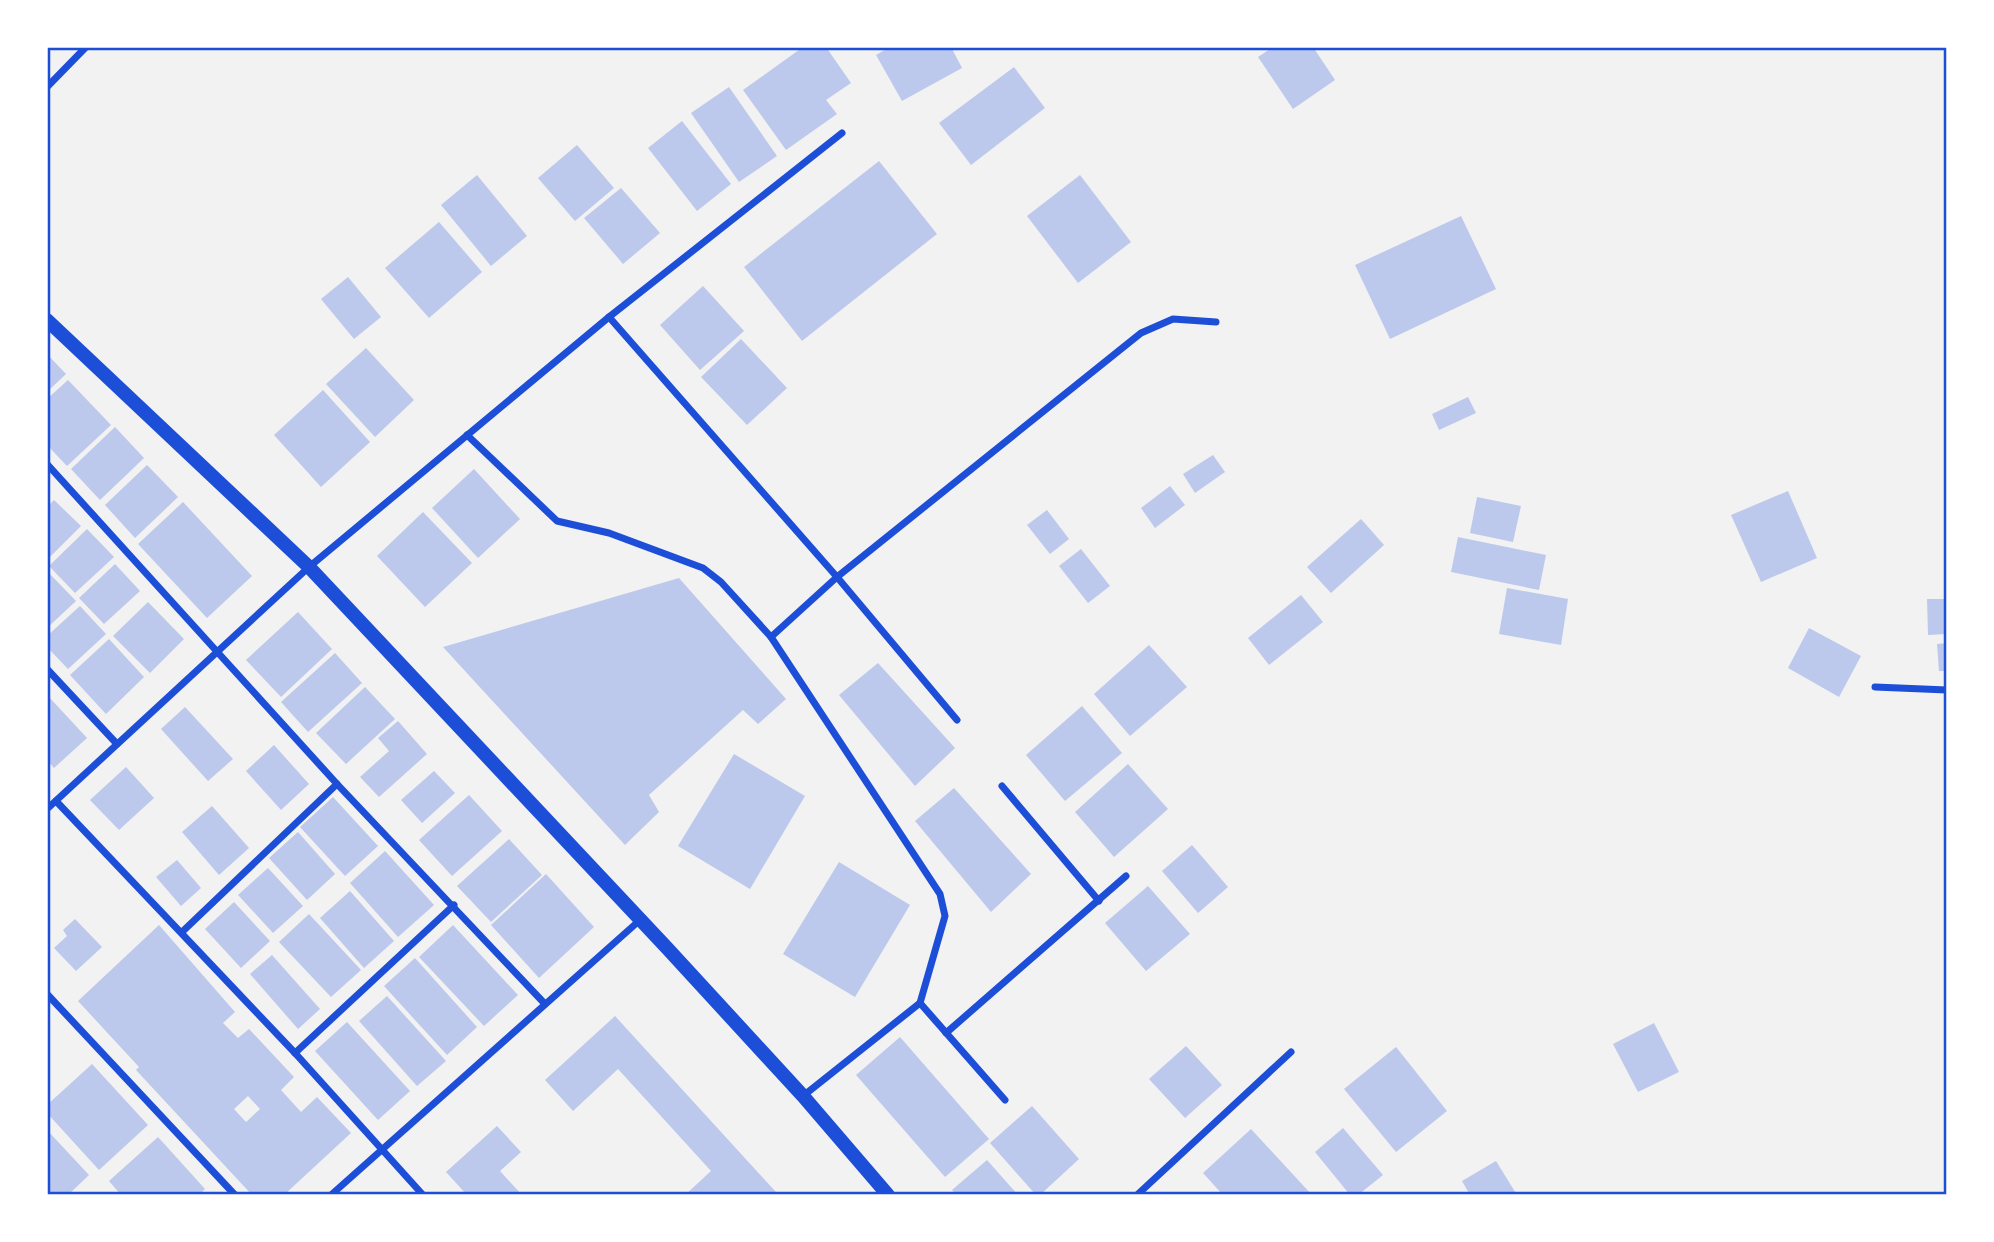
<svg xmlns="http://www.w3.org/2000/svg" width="1994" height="1242" viewBox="0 0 1994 1242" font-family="Rubik,sans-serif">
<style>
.building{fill:#bdc9ec;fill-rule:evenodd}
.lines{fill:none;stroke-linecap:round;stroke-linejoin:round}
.minor{stroke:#1d4ed8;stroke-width:7}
.secondary{stroke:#1d4ed8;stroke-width:14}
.neatline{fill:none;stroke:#1d4ed8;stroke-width:2.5}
</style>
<rect width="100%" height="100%" fill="#f2f2f2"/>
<g class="building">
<path d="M803,47h23l25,36 -25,17 11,14 -51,36 -43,-60z"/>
<path d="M890,47h61l11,21 -60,33 -26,-46z"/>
<path d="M1273,47h40l22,33 -42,29 -35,-52z"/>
<path d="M1014,67l31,41 -74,57 -32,-42z"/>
<path d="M729,87l48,69 -38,26 -48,-69z"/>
<path d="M682,121l49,63 -34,27 -49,-63z"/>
<path d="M577,145l37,43 -39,33 -37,-43z"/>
<path d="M879,161l58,73 -135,107 -58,-74z"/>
<path d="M477,175l50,61 -36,30 -50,-61z"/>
<path d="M1080,175l51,67 -53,41 -51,-67z"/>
<path d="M621,188l39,45 -37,31 -39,-46z"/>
<path d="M1461,216l35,73 -106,50 -35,-74z"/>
<path d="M439,222l43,50 -53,46 -44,-50z"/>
<path d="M348,277l33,40 -27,22 -33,-40z"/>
<path d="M703,286l41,45 -44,39 -40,-45z"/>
<path d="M741,339l46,49 -40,37 -46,-48z"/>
<path d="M366,348l48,52 -39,37 -49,-53z"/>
<path d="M47,354l19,20 -19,18z"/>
<path d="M68,380l43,45 -44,41 -20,-21v-46z"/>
<path d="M323,390l47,52 -49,45 -47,-52z"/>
<path d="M1468,397l8,16 -37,17 -7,-16z"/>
<path d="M115,427l29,31 -44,42 -29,-31z"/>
<path d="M1213,455l12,17 -30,21 -12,-19z"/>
<path d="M147,465l31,32 -43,41 -30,-33z"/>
<path d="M474,469l46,50 -42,39 -46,-50z"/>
<path d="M1170,486l15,19 -30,23 -14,-20z"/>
<path d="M1788,491l29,67 -56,24 -30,-67z"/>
<path d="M1477,497l44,9 -8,36 -43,-9z"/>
<path d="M54,500l27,26 -34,34v-53z"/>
<path d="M183,502l69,74 -45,42 -69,-74z"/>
<path d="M1047,510l22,29 -19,15 -23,-29z"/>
<path d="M423,512l49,51 -47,44 -48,-51z"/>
<path d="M1361,519l23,26 -53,48 -24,-26z"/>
<path d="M87,529l27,28 -39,36 -26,-27z"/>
<path d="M1458,537l88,18 -7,35 -88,-18z"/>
<path d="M1081,549l29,37 -22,17 -29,-37z"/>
<path d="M115,564l25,27 -36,33 -25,-26z"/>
<path d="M47,571l29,30 -29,27z"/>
<path d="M679,578l107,121 -28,25 -15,-14 -94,85 10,17 -34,33 -182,-198z"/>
<path d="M1507,588l61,11 -7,46 -62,-11z"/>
<path d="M1301,595l22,27 -54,43 -21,-27z"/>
<path d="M1927,599h20v35l-19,1z"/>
<path d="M148,602l36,37 -34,34 -37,-37z"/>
<path d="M80,606l26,28 -38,35 -21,-22v-11z"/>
<path d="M298,612l34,37 -51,48 -35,-37z"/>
<path d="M1809,628l52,28 -22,41 -51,-29z"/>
<path d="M109,639l35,38 -38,37 -36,-39z"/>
<path d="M1947,643v28h-8l-2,-27z"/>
<path d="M1149,645l38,42 -57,49 -36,-42z"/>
<path d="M335,653l27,30 -54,49 -27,-30z"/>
<path d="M878,663l77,85 -40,38 -76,-91z"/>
<path d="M365,687l30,32 -49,45 -30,-31z"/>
<path d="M49,697l38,41 -33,30 -7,-8v-61z"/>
<path d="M1082,706l40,47 -57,48 -39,-46z"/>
<path d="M185,707l48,52 -25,22 -47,-52z"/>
<path d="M398,721l29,33 -48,43 -19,-20 29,-26 -11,-13z"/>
<path d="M274,745l35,39 -28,26 -35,-39z"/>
<path d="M734,754l71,42 -55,93 -72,-43z"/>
<path d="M1128,764l40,45 -54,48 -39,-45z"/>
<path d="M126,767l28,31 -35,32 -29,-30z"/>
<path d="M434,771l21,22 -33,30 -21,-23z"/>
<path d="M954,788l77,86 -40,38 -76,-91z"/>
<path d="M469,795l33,36 -50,45 -33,-36z"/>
<path d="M333,797l45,49 -33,30 -45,-49z"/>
<path d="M212,806l37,42 -30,27 -37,-43z"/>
<path d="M298,832l37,42 -28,26 -38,-42z"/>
<path d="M509,839l33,36 -51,47 -34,-36z"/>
<path d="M1192,845l36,42 -30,26 -36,-42z"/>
<path d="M385,851l49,54 -36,32 -48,-54z"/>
<path d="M177,860l24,28 -20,18 -25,-29z"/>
<path d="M839,862l71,43 -55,92 -72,-43z"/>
<path d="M268,868l35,38 -30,27 -35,-38z"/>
<path d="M546,874l48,53 -55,51 -48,-53z"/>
<path d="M1148,886l42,48 -44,37 -41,-48z"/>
<path d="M350,891l44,50 -30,27 -44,-50z"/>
<path d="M234,902l36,39 -29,27 -36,-39z"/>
<path d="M309,914l52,56 -30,27 -52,-55z"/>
<path d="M75,919l27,28 -26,24 -22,-23 13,-12 -4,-6z"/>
<path d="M159,925l76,87 -12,11 15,15 11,-9 45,48 -13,13 20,22 16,-15 34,36 -67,62h-32l-116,-125 3,-3 -61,-66zM248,1096l12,13 -14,13 -12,-13z"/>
<path d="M453,925l65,70 -34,31 -65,-69z"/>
<path d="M272,955l48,54 -22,20 -48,-55z"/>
<path d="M415,958l62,69 -30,28 -63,-69z"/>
<path d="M387,996l59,65 -29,25 -58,-65z"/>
<path d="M615,1016l161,176 -4,3h-87l26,-24 -93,-102 -45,42 -28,-31z"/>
<path d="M347,1022l63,69 -32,29 -63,-69z"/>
<path d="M1654,1023l25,49 -41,20 -25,-48z"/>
<path d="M900,1037l89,102 -44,38 -89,-102z"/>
<path d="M1186,1046l36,39 -37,33 -36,-39z"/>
<path d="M1396,1047l51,64 -51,41 -52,-63z"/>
<path d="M92,1064l56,61 -49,45 -52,-57v-8z"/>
<path d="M1032,1106l47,53 -39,36h-4l-46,-52z"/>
<path d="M497,1126l24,26 -21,19 22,24h-55l-21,-23z"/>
<path d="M1343,1128l40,47 -25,20h-8l-35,-43z"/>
<path d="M1251,1129l61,66h-89l-20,-22z"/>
<path d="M47,1130l42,45 -21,20h-21z"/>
<path d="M158,1137l47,52 -6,6h-78l-12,-14z"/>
<path d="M987,1160l31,35h-62l-4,-5z"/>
<path d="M1496,1161l21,34h-47l-8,-14z"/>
</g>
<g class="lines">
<g class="minor">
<path d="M47,87l39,-40"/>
<path d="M609,317l228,260 120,143"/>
<path d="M467,435l90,86 52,12 94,35 18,14 50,55 169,257 5,22 -25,87 -117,93"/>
<path d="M47,464l290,320 208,220"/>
<path d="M771,637l66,-60 304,-244 32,-14 43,3"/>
<path d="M47,669l70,75"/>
<path d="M1875,687l72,3"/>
<path d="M1002,786l97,115"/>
<path d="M56,801l239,252 128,142"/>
<path d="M47,809l262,-242 300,-250 233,-184"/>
<path d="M182,932l155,-148"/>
<path d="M47,994l188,201"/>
<path d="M920,1003l85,97"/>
<path d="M946,1033l180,-157"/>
<path d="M295,1053l159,-148"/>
<path d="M331,1195l309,-275"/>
<path d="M1137,1195l154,-143"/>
</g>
<path class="secondary" d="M47,320l262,247 358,381 136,148 85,99"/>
</g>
<rect width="1994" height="1242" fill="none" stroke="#ffffff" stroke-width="98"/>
<rect x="49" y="49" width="1896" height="1144" class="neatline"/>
</svg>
